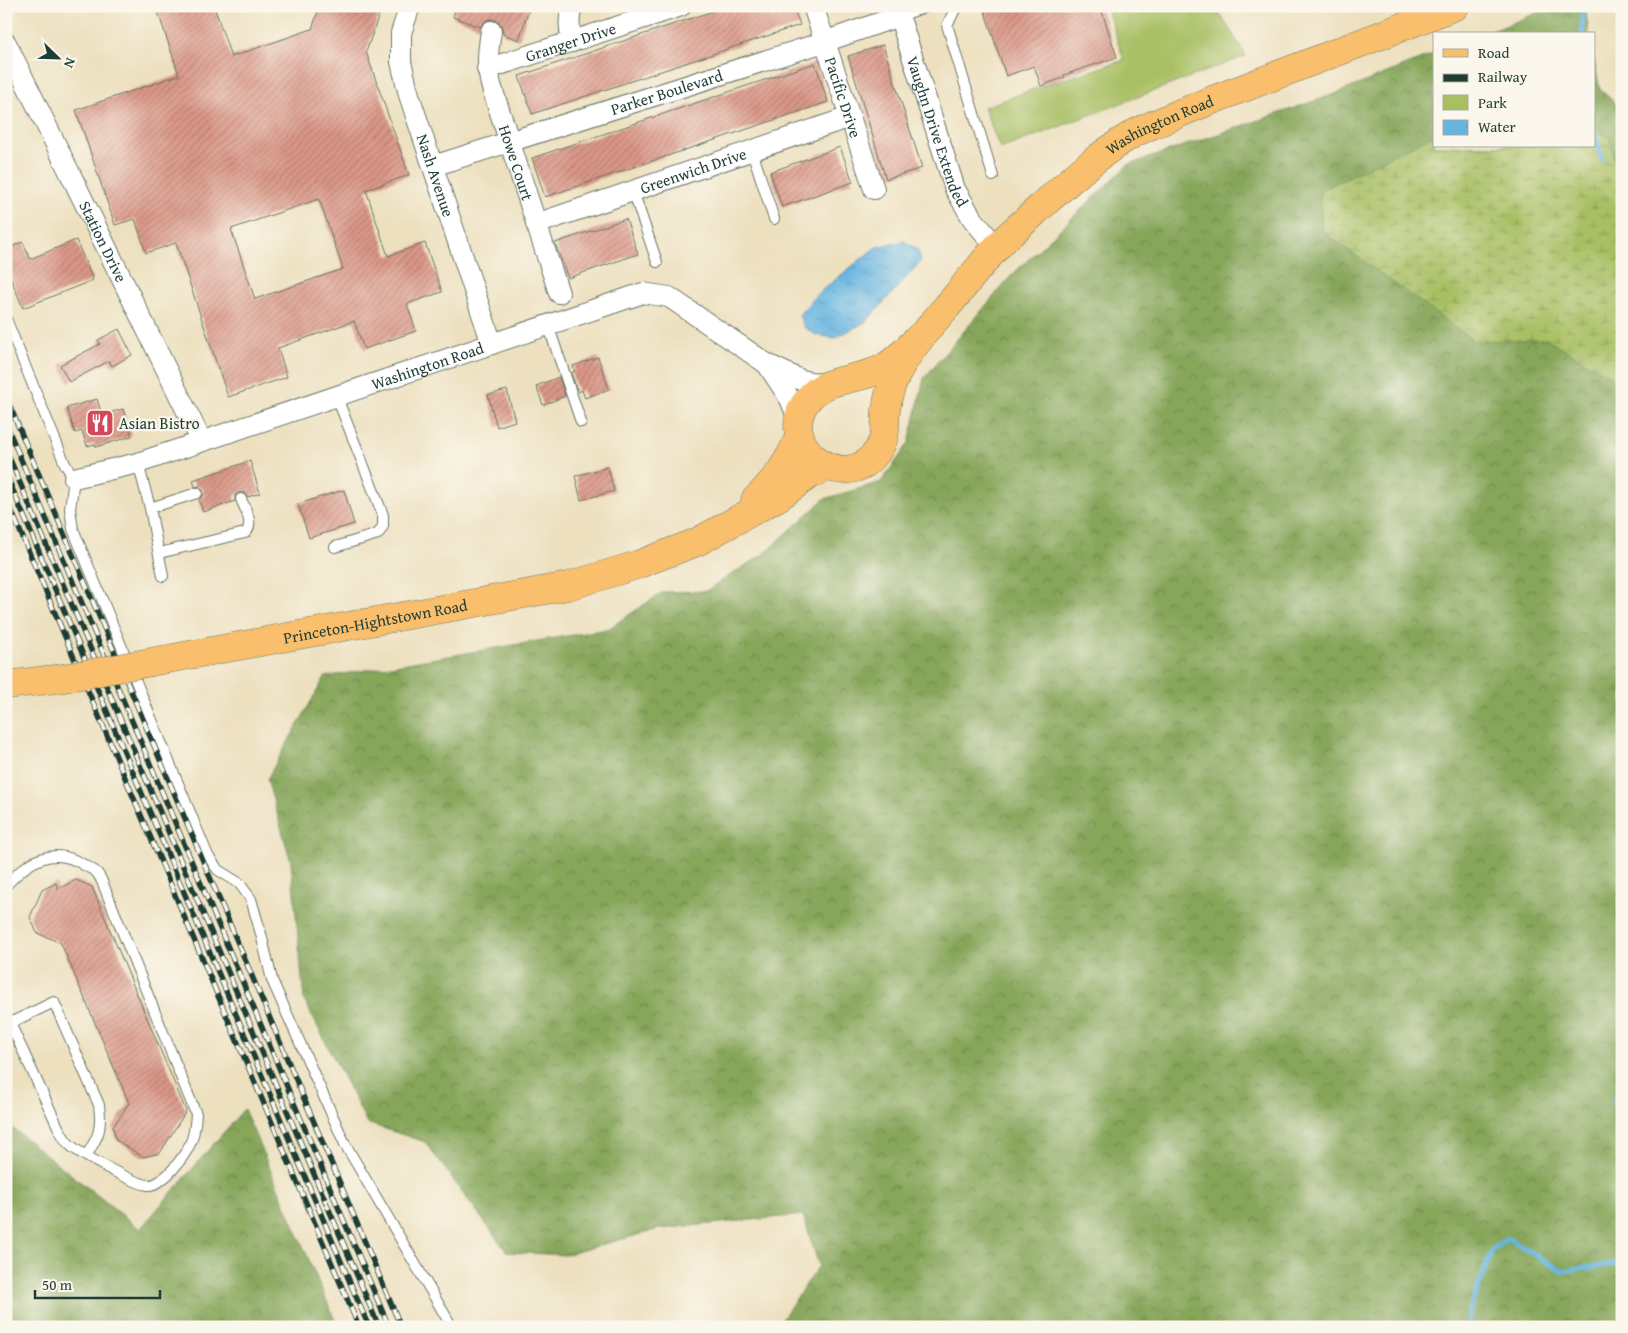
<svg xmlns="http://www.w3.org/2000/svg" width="1628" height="1333" viewBox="0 0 1628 1333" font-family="'Gentium Book Plus',serif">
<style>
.green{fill:#a8bf64;stroke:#647e4c}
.forest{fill:url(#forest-crowns);stroke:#527247}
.wetland{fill:url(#wetland-marsh);stroke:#647e4c}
.water{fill:url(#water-ripples);stroke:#42798a}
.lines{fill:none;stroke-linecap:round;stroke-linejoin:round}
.stream{stroke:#66b5e0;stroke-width:5}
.building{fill:url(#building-hatch);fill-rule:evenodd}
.service-casing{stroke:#677665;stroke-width:12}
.minor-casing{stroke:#677665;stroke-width:22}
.primary-casing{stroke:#677665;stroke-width:29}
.service{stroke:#fff;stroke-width:10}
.minor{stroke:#fff;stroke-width:20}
.primary{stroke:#f9bf6d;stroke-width:28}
.rail-casing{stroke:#1f3d34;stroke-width:5.5}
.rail{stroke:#fbf7ec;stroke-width:4;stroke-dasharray:11;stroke-linecap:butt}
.primary-bridge-casing{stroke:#677665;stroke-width:29;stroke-linecap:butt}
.primary-bridge{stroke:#f9bf6d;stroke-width:28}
.labels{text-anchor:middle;stroke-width:4.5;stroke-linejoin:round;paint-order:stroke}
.street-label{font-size:16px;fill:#1f3d34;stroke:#fbf7ec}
.poi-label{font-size:16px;fill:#1f3d34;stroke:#fbf7ec;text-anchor:start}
</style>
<defs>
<pattern id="forest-crowns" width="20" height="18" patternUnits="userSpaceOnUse" patternTransform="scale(1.25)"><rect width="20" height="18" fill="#86a65a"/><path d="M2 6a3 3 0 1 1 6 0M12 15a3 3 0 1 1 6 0" fill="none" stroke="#6d884b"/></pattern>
<pattern id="wetland-marsh" width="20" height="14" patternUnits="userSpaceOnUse" patternTransform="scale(1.25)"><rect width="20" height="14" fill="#a8bf64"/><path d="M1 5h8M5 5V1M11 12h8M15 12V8" fill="none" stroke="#889c53"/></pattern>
<pattern id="water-ripples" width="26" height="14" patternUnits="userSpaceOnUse" patternTransform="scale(1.25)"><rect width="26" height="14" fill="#66b5e0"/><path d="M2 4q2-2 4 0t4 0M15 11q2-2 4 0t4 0" fill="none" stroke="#5394b6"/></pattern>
<pattern id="building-hatch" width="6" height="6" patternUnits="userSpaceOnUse" patternTransform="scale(1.25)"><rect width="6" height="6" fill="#db9787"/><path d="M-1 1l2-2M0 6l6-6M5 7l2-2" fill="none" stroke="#b17c6f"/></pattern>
</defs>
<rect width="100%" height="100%" fill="#fbf7ec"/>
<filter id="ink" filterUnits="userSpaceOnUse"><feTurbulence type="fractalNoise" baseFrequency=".02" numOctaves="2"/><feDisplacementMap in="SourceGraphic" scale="10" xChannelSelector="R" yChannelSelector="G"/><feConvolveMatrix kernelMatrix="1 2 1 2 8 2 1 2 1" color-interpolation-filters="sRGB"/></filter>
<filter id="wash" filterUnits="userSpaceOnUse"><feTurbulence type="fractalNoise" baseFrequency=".0096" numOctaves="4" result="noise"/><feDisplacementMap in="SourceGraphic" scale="20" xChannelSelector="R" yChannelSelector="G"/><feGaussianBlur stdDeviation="1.12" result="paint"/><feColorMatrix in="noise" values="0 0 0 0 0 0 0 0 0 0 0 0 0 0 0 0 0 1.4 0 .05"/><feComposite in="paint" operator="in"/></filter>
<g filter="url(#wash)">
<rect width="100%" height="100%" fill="#ede0bf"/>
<path class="green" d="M1106,6h109l31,50 -246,93 -16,-42 53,-19 87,-28z"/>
<g class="forest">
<path d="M1554,6h31l4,28h-104z"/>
<path d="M1434,54v92h160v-86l6,29 22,21v1217h-846l43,-61 -16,-51 -144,14 -94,26 -58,-3 -82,-110 -58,-19 -63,-123 -13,-138 -24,-83 58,-102 283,-48 55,-37 43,-1 59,-38 59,-54 57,-17 28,-39 15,-65 88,-103 116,-110 207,-71z"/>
<path d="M244,1109l94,218h-332v-204l134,106z"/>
</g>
<path class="wetland" d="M1594,128l16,11 12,57v187l-75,-44 -73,2 -152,-110 -2,-40 114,-56v11h160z"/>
<path class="water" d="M904,241l14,9 3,11 -54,60 -32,17 -19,-3 -12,-8 -5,-12 16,-19 61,-49z"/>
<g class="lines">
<g class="stream">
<path d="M1582,34l1,-28"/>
<path d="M1594,129l8,30"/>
<path d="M1622,1085l-8,17 8,13"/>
<path d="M1468,1327l1,-15 23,-62 15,-12 55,33 60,-8"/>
</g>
</g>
<g id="blocks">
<g class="building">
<path d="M156,6h58l17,51 81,-28 8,-23h62l-16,46 43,123 -43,15 22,66 37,-13 17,49 -35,12 9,27 -52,18 -10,-28 -76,27 9,29 -59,20 -52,-154 -30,10 -11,-34 -20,6 -39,-115 103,-35zM319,199l24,70 -88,30 -24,-70z"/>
<path d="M456,6h74l-11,34 -16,-6 -1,-8 -3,-4 -6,-3 -7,1 -6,7 -27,-10z"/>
<path d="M728,6h65l7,19 -268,89 -13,-38z"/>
<path d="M983,6h117l17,51 -53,18 1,2 -24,9 -7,-20 -28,10z"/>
<path d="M883,45l39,123 -36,11 -38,-123z"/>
<path d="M815,63l13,39 -283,95 -13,-39z"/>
<path d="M840,147l13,35 -71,25 -12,-35z"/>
<path d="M626,219l12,35 -70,24 -13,-35z"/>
<path d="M76,240l17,40 -70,28 -17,-41v-18l17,-7 7,17z"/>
<path d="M119,329l13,26 -20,11 -3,-5 -40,21 -9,-17 40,-21 -2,-4z"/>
<path d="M598,357l11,32 -24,9 -3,-8 -4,2 -7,-19 4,-2 -2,-5z"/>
<path d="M559,377l6,19 -22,9 -7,-19z"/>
<path d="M507,390l8,31 -18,6 -9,-32z"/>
<path d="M97,399l5,16 21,-6 9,27 -36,11 -1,-3 -8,2 -5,-15 -7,2 -8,-25z"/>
<path d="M250,461l10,32 -12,4 -3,-4h-6l-4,2v6l-32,11 -4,-12 5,-5 -1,-5 -4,-4 -4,1 -2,-7z"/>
<path d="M608,467l6,24 -33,9 -6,-24z"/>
<path d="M344,490l10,34 -45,14 -11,-34z"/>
<path d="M76,880l16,7 94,224 -26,42 -17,4 -27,-17 -3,-13 16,-24 -68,-160 -24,-10 -7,-16 12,-27 14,-7 2,6z"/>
</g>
</g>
</g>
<g filter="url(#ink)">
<use href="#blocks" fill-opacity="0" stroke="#677665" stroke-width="1"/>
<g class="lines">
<defs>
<g id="service">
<path d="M957,6l-10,19 46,151"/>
<path d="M899,16l30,-10"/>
<path d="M752,151l22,68"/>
<path d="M633,191l24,71"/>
<path d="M6,319l59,145 9,14 -4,31 3,20 135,327 10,14 21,13 12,16 10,35 11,46 73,164 107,183"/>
<path d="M548,325l33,97"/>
<path d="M138,463l12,45 13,68"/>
<path d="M150,508l47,-15"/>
<path d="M335,547l43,-13 5,-8v-11l-47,-120"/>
<path d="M159,553l86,-20c10,-8 0,-24 -4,-34"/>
<path d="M6,885c22,-24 47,-40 78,-20 4,2 10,5 13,8 6,7 9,20 13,28l86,213c-1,10 -1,20 -6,30 -6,13 -27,42 -42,41 -13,-1 -68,-31 -78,-40 -5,-4 -8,-11 -11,-16l-49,-106 44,-21 45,103c3,24 0,31 -13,51"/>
</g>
<g id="minor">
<path id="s1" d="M410,6l-9,27v29l8,33 83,249"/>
<path d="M572,6c-4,13 -3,24 0,36"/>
<path id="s2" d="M813,6l61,183"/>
<path id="s3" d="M896,6l59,183 17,29 25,30"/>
<path id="s4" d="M491,31c-3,20 -5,33 0,54l68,208"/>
<path id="s5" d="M6,43l195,397"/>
<path id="s6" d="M487,69l194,-63"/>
<path id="s7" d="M433,166l391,-124 75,-26"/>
<path id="s8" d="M536,224l314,-107"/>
<path d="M767,364l23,35 9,22"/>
<path id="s9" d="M74,478l64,-15 505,-170 26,4 98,67 34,16 25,5"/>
</g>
<g id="primary">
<path id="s10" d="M925,332c-13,11 -25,26 -40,35 -23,14 -58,9 -76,31 -39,46 37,102 69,52 10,-15 6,-24 8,-40 2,-17 8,-34 18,-49 14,-23 34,-44 52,-65 13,-16 26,-33 40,-48 12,-13 26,-24 39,-36 31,-28 62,-57 98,-78 9,-5 19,-9 29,-13 30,-14 61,-25 92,-37 67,-26 134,-51 201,-78"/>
<path d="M755,500c22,-22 33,-36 45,-65"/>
<path id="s11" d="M151,662l417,-76 69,-21 60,-23 83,-46 29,-21 19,-8"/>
<path d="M6,685l58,-7"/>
</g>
</defs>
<use href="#service" class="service-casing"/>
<use href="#minor" class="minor-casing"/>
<use href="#primary" class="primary-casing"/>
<use href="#service" class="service"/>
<use href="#minor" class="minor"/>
<use href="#primary" class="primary"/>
<defs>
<g id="rail">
<path d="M6,397l395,930"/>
<path d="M6,424l383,903"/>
<path d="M6,450l373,877"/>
<path d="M6,474l363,853"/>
<path d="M6,498l353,829"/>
</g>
</defs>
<use href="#rail" class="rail-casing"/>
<use href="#rail" class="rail"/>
<defs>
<path id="primary-bridge" d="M64,678l87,-16"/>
</defs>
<use href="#primary-bridge" class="primary-bridge-casing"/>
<use href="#primary-bridge" class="primary-bridge"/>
</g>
</g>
<defs>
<symbol id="restaurant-square" viewBox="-11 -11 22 22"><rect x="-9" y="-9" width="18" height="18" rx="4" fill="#d1495b" stroke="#fbf7ec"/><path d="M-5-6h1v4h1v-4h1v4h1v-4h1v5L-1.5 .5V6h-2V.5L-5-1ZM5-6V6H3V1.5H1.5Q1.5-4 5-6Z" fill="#fff"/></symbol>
</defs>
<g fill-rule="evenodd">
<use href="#restaurant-square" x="84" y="407" width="32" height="32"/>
</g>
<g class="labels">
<g class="street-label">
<text dy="6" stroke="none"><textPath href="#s6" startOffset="88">Granger Drive</textPath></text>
<text dy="6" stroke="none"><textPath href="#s7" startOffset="245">Parker Boulevard</textPath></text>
<text dy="6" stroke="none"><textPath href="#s2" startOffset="96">Pacific Drive</textPath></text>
<text dy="6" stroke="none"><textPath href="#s10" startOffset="724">Washington Road</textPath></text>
<text dy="6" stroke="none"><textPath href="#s3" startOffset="132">Vaughn Drive Extended</textPath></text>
<text dy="6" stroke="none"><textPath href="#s4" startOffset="136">Howe Court</textPath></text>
<text dy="6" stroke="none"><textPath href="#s8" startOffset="166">Greenwich Drive</textPath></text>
<text dy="6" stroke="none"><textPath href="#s1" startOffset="176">Nash Avenue</textPath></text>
<text dy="6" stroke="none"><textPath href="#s5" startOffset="221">Station Drive</textPath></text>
<text dy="6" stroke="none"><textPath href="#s9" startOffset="371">Washington Road</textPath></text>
<text dy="6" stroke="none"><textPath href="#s11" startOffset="228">Princeton-Hightstown Road</textPath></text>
</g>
<g class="poi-label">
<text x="119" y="429">Asian Bistro</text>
</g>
</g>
<rect width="1628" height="1333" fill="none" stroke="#fbf7ec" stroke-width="25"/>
<rect x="1433" y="32" width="162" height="115" fill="#fbf7ec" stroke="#a3ada2"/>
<rect x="1443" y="49" width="25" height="8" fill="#f9bf6d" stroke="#a3ada2"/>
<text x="1478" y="58" font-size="15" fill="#1f3d34">Road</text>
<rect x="1443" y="74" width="25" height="8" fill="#1f3d34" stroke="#a3ada2"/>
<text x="1478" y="82" font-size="15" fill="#1f3d34">Railway</text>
<rect x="1443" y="95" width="25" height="15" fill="#a8bf64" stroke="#a3ada2"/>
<text x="1478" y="108" font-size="15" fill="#1f3d34">Park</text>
<rect x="1443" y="120" width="25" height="15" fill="url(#water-ripples)" stroke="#a3ada2"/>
<text x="1478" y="132" font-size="15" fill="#1f3d34">Water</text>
<g transform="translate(58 58) rotate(113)" stroke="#fbf7ec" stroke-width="4" paint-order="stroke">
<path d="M0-4L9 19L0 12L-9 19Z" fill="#1f3d34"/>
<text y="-8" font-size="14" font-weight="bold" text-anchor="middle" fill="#1f3d34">N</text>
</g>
<path d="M35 1290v8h125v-8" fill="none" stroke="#1f3d34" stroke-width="2.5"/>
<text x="42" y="1290" font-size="15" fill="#1f3d34" stroke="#fbf7ec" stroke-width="4" paint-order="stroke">50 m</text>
</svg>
